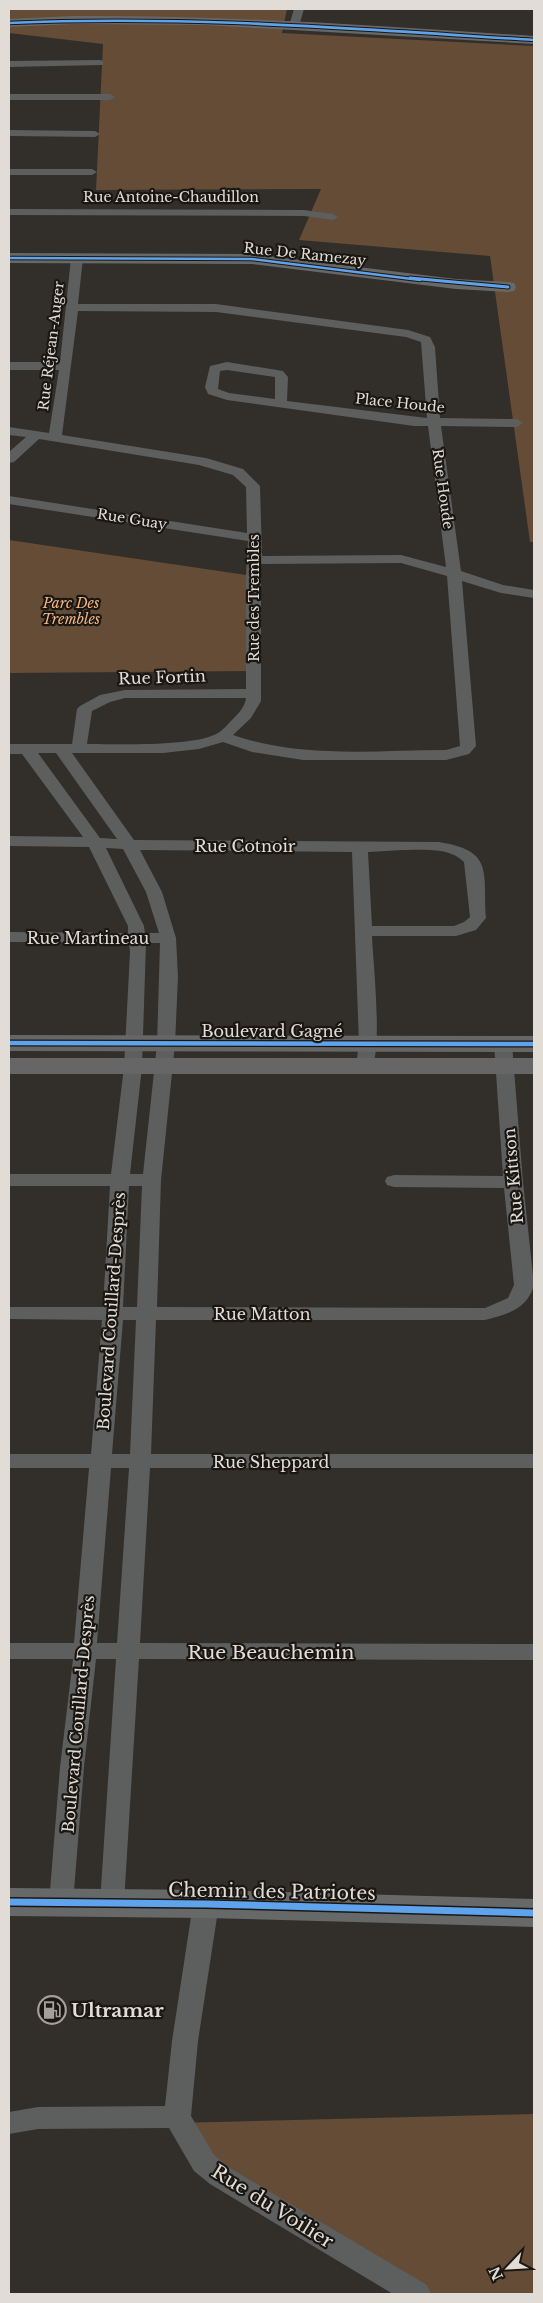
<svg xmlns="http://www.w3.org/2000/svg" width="543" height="2303" viewBox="0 0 543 2303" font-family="'Libre Baskerville',serif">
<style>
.green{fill:#644c37}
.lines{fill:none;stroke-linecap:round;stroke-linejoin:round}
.street{fill:#5d5e5e;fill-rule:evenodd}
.secondary{fill:#676969;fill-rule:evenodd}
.primary{fill:#666;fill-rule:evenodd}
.cycleway-far3-casing{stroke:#1a1713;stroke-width:4.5}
.cycleway-far2-casing{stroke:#1a1713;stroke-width:5}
.cycleway-far1-casing{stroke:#1a1713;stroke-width:7}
.cycleway-casing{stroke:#1a1713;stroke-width:10}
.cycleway-far3{stroke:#60a3ed;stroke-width:2.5}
.cycleway-far2{stroke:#60a3ed;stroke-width:3}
.cycleway-far1{stroke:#60a3ed;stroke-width:4.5}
.cycleway{stroke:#60a3ed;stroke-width:7}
.labels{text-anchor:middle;stroke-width:4.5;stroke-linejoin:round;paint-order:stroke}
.far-street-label{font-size:14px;fill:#e2dcd7;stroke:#1a1713}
.far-park-label{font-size:14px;font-style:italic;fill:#f4b681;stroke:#1a1713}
.street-label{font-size:16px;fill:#e2dcd7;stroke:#1a1713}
.near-street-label{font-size:19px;fill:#e2dcd7;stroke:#1a1713}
.near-poi-label{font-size:19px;font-weight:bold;fill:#e2dcd7;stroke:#1a1713;text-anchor:start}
</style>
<rect width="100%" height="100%" fill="#322e2a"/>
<g class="green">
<path d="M9,9h278l-5,24 252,13v496h-4l-40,-286 -191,-16 22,-51 -225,1 7,-146 -94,-11z"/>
<path d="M9,540l244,36 1,95 -245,2z"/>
<path d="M534,2114v180h-135l-204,-130 -20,-41z"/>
</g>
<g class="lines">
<g class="street">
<path d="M294,9h10l-5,17 -5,3 -5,-3z"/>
<path d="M100,60l3,1v4l-94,2v-6z"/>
<path d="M9,94h101l5,3 -5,3h-101z"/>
<path d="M9,130l86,1 5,3 -5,3 -86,-1z"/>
<path d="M9,169h83l5,3 -5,3h-83z"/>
<path d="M9,209l295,1 29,4 5,3 -5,3 -29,-4 -295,-1z"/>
<path d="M77,255l6,3 -5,46h138l192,26 22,7 5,10 5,71 77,1 6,4 -6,4 -76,-1 20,145 42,14 31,5v8l-33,-5 -39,-12 14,165 -7,8 -23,6h-143l-51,-8 -29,-10 -24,7 -36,4h-91l62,87 305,2c55,9 44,29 47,76l-10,12 -20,6h-84c1,25 11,116 -1,133h-12l-3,-4 3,-21 -7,-192 -212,-2 22,42 14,46 2,39 -3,67 -14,136 -4,127 328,1 23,-10 6,-13 -10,-97 -110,-1 -7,-2 -2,-4 2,-4 7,-2 109,1 -9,-132 3,-4h12l3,4 11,138 11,103c-7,25 -27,29 -49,35h-329l-5,134h383v14h-384l-10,175 394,1v16l-395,-1 -15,244 -3,7 -9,3 -9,-3 -3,-7 16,-244h-20l-12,108 -11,136 -3,7 -9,3 -9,-3 -3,-7 11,-136 13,-108h-64v-16h65l15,-175h-80v-14h82l11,-134 -93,-1v-12h94l7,-121h-101v-12h102l13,-107 6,-115 -1,-9 -120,-1v-10l119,1v-7l-39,-79 -80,-1v-10l74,1 -61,-83h-13v-10h63l5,-35 3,-3 20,-11 25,-5 121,-1v-113l2,-35 -239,-37v-8l238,37 -1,-46 -13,-12 -34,-10 -160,-26 -25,23 -5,1v-11l17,-15 -17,-2v-8l40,6 10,-63h-50v-8h51l11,-104zM78,311l138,1 190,25 15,5 6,76 -140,-17 1,-24 -5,-6 -56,-9 -17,4 -5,21 3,7 19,6 187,26h14l18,141 -45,-12 -139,1 -2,-70 -17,-17 -37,-11 -144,-23zM227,370l48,7v22l-46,-6 -11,-4 2,-18zM401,563l46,13 13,170 -14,4c-70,0 -145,9 -213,-15l18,-17 10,-17v-137zM125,698h121c-1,9 -8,16 -14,22 -4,4 -9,10 -14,13 -23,14 -102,11 -131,11l5,-33 18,-9zM38,753h18l61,86 -17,-1zM106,848l17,1 23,43 13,41h-14l-1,-7zM403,850c19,0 47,-3 61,12l6,55 -6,5 -10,4h-82l-4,-74zM146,943h14l-3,101 -14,130h-13l12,-107zM129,1186h13l-5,121h-14zM123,1320h13l-6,134h-18zM111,1468h18l-12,175h-20z"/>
<path d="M206,1894l9,3 4,7 -21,137 -7,75 23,39 16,13 197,117 4,9h-38l-183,-110 -16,-13 -25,-43 -131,1 -29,5v-22l29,-5 127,-1 7,-65 21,-137 4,-7z"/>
</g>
<g class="secondary">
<path d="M74,16c154,-1 307,10 460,20v8l-328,-19 -132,-1 -65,3v-8z"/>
<path d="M9,253l243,1 204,25 52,3 6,1 2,4 -2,4 -6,1 -52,-3 -204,-25 -243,-1z"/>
<path d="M9,1888l197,2 328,9v28l-328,-9 -197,-2z"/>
</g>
<g class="primary">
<path d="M9,1035l525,1v16l-525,-1z"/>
<rect x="9" y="1058" width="525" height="16"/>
</g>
<defs>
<g id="cycleway-far3">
<path d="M9,23c176,-8 350,6 525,17"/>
<path d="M9,258l243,1 168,21"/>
</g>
<path id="cycleway-far2" d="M410,278l98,9"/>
<path id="cycleway-far1" d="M9,1043l525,1"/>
<path id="cycleway" d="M9,1902l197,2 328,9"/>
</defs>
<use href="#cycleway-far3" class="cycleway-far3-casing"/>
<use href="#cycleway-far2" class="cycleway-far2-casing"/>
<use href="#cycleway-far1" class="cycleway-far1-casing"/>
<use href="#cycleway" class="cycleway-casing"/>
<use href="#cycleway-far3" class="cycleway-far3"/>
<use href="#cycleway-far2" class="cycleway-far2"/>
<use href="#cycleway-far1" class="cycleway-far1"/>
<use href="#cycleway" class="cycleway"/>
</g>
<defs>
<symbol id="fuel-ring" viewBox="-11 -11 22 22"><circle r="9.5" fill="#1a1713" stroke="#a49f9a" stroke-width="1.5"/><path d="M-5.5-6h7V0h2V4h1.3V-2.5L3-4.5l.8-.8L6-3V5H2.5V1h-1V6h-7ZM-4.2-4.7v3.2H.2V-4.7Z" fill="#a49f9a"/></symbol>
</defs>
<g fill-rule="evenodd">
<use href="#fuel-ring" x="36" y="1994" width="32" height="32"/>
</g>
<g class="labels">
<g class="far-street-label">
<text x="171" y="202">Rue Antoine-Chaudillon</text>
<text transform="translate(305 254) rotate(6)" y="5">Rue De Ramezay</text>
<text transform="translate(51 346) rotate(-83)" y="5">Rue Réjean-Auger</text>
<text transform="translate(400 403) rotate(6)" y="5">Place Houde</text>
<text transform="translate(443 489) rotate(82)" y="5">Rue Houde</text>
<text transform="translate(132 519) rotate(9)" y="5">Rue Guay</text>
<text transform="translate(254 598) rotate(-90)" y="5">Rue des Trembles</text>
</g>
<g class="far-park-label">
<text x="71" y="608">Parc Des<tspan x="71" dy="16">Trembles</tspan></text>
</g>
<g class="street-label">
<text transform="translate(162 677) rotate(-2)" y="6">Rue Fortin</text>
<text x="245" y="852">Rue Cotnoir</text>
<text x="88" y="944">Rue Martineau</text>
<text x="272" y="1037">Boulevard Gagné</text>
<text transform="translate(513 1176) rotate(-95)" y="6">Rue Kittson</text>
<text transform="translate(111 1311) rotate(-86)" y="6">Boulevard Couillard-Desprès</text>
<text x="262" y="1320">Rue Matton</text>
<text x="271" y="1468">Rue Sheppard</text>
<text transform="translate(78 1714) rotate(-85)" y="6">Boulevard Couillard-Desprès</text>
</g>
<g class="near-street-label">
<text x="271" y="1659">Rue Beauchemin</text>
<text transform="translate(272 1891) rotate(1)" y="7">Chemin des Patriotes</text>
<text transform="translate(273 2206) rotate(32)" y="7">Rue du Voilier</text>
</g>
<g class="near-poi-label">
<text x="71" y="2017">Ultramar</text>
</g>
</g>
<rect width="543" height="2303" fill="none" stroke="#e2dcd7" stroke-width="20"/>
<g transform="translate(508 2268) rotate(245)" stroke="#1a1713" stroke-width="4" paint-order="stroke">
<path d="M0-4L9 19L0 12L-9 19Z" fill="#e2dcd7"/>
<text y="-8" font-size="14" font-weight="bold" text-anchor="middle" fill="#e2dcd7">N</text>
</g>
</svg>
